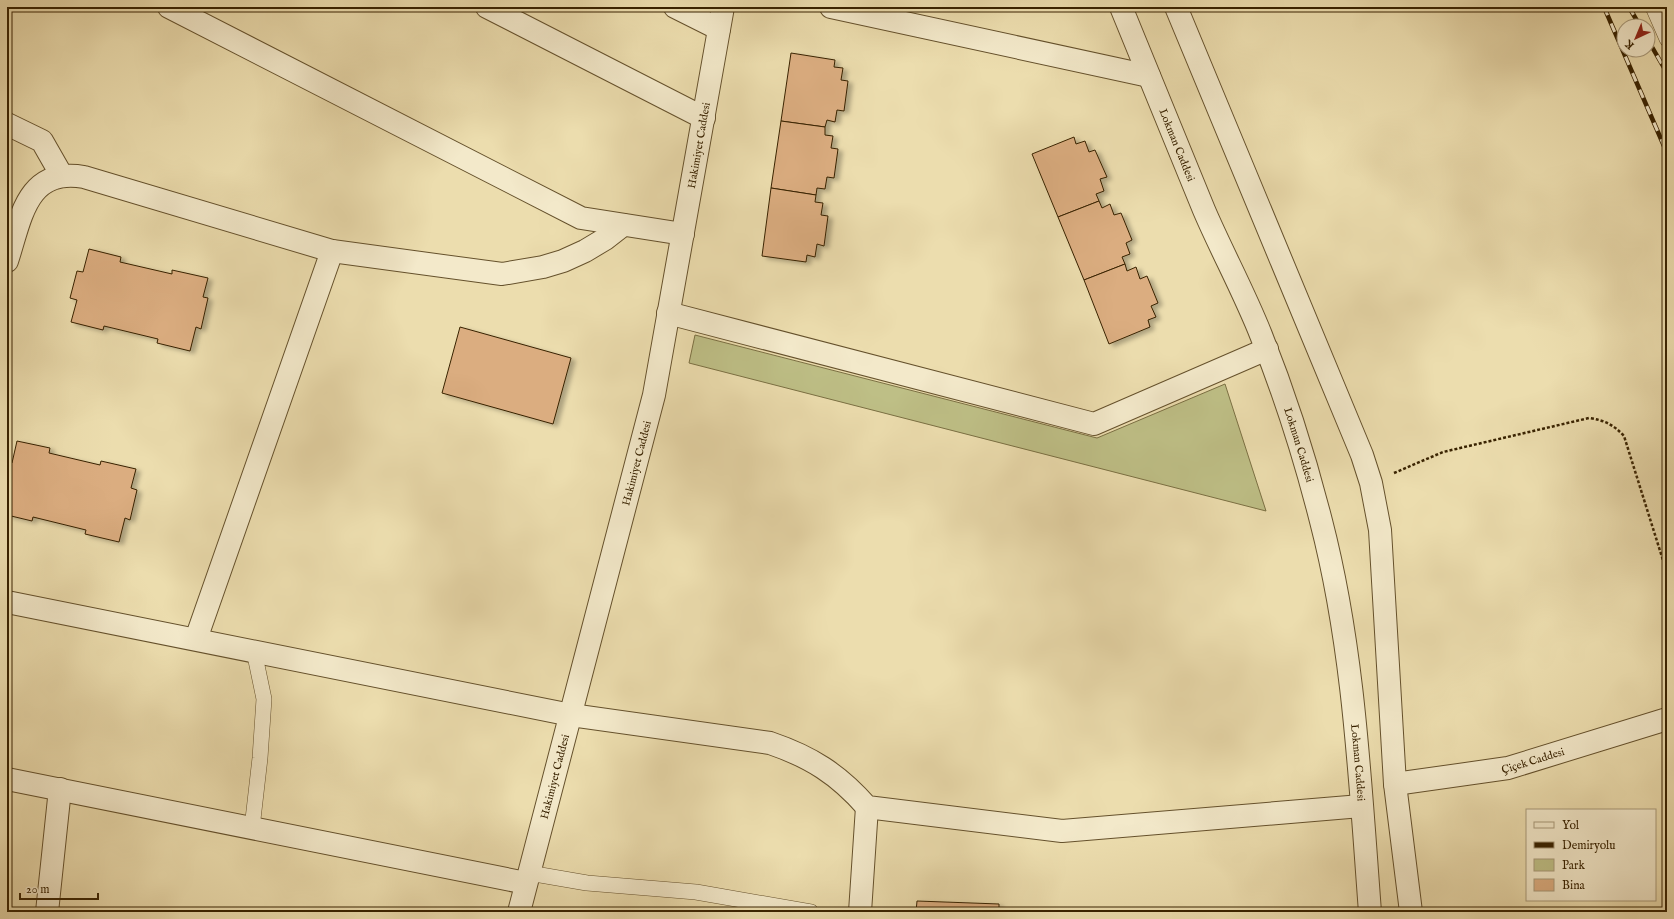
<svg xmlns="http://www.w3.org/2000/svg" width="1674" height="919" viewBox="0 0 1674 919" font-family="'IM FELL English',serif">
<style>
.green{fill:#bebf86;stroke:#7b7043}
.building{fill:#dbad80;stroke:#382200;filter:url(#shadow)}
.lines{fill:none;stroke-linecap:round;stroke-linejoin:round}
.service-casing{stroke:#65512c;stroke-width:16}
.minor-casing{stroke:#65512c;stroke-width:24}
.tertiary-casing{stroke:#65512c;stroke-width:24}
.path{stroke:#382200;stroke-width:2.5;stroke-dasharray:3 2;stroke-linecap:butt}
.service{stroke:#f3e9ca;stroke-width:15}
.minor{stroke:#f3e9ca;stroke-width:22}
.tertiary{stroke:#f3e9ca;stroke-width:22}
.rail-casing{stroke:#382200;stroke-width:4.5}
.rail{stroke:#f3e9ca;stroke-width:3;stroke-dasharray:9;stroke-linecap:butt}
.labels{text-anchor:middle;stroke-width:4;stroke-linejoin:round;paint-order:stroke}
.street-label{font-size:11px;fill:#382200;stroke:#f3e9ca}
</style>
<defs>
<filter id="shadow"><feDropShadow dx="4.5" dy="2.5" stdDeviation="2" flood-color="#0004"/></filter>
</defs>
<rect width="100%" height="100%" fill="#ecddae"/>
<filter id="stains"><feTurbulence type="fractalNoise" baseFrequency=".005" numOctaves="4"/><feColorMatrix values="0 0 0 0 .2 0 0 0 0 .09 0 0 0 0 .02 0 0 0 .5 -.17"/></filter>
<radialGradient id="worn" r=".72"><stop offset=".6" stop-color="#630" stop-opacity="0"/><stop offset="1" stop-color="#630" stop-opacity=".3"/></radialGradient>
<path class="green" d="M695,335l402,103 128,-54 41,127 -577,-148z"/>
<g class="building">
<path d="M791,53l44,7 -1,7 9,1 -2,12 7,1 -4,30 -7,-1 -2,12 -8,-2 -2,7 -44,-6z"/>
<path d="M781,121l44,6v8l8,1 -2,12 7,1 -4,29 -7,-1 -2,12 -8,-1 -1,7 -45,-7z"/>
<path d="M1074,137l2,7 9,-3 4,11 6,-2 12,27 -7,2 4,12 -8,3 3,7 -41,16 -26,-63z"/>
<path d="M771,188l45,7 -1,7 8,1 -2,12 7,1 -4,30 -7,-2 -2,13 -8,-2 -1,7 -44,-6z"/>
<path d="M1099,201l3,7 8,-4 4,11 7,-2 11,27 -6,3 4,11 -8,3 3,7 -41,16 -26,-63z"/>
<path d="M89,249l32,8 -1,5 52,12v-4l36,8 -5,19 5,1 -7,31 -5,-2 -6,24 -33,-8 1,-4 -54,-13 -1,4 -32,-8 6,-22 -7,-2 7,-27 6,1z"/>
<path d="M1125,264l2,7 9,-4 4,12 7,-3 11,27 -7,3 5,11 -8,3 2,7 -41,17 -25,-64z"/>
<path d="M460,327l111,31 -18,66 -111,-31z"/>
<path d="M17,441l33,7 -1,5 51,12 1,-4 35,8 -5,19 6,2 -7,30 -5,-2 -6,24 -34,-8 1,-4 -53,-13 -1,4 -25,-6v-53l5,1z"/>
<path d="M917,901l82,3v8h-83z"/>
</g>
<g class="lines">
<defs>
<g id="service">
<path d="M1653,7l14,32"/>
<path d="M252,828l8,-70 4,-59 -10,-48"/>
<path d="M529,873l58,10 109,9 115,20"/>
</g>
<g id="minor">
<path d="M169,7l412,211 102,16"/>
<path d="M487,7l217,111"/>
<path d="M675,7l44,22"/>
<path d="M831,7l318,69"/>
<path d="M7,124l35,17 20,35"/>
<path d="M7,261c14,-42 19,-94 77,-84l248,74 170,23 41,-7 20,-6 22,-10 20,-12 18,-14"/>
<path d="M668,313l426,111 173,-75"/>
<path d="M7,602l564,113 199,28c41,14 68,31 97,64l195,24 299,-25"/>
<path d="M196,639l136,-388"/>
<path d="M7,779l519,104"/>
<path id="s1" d="M1395,784l113,-16 159,-49"/>
<path d="M47,912l13,-123"/>
<path id="s2" d="M519,912l135,-517 69,-388"/>
<path d="M860,912l7,-105"/>
</g>
<g id="tertiary">
<path id="s3" d="M1121,7c28,67 55,135 83,203 18,42 40,82 57,125 24,60 44,123 60,186 33,127 39,260 49,391"/>
<path d="M1176,7l186,448 9,28 9,47 15,254 16,128"/>
</g>
</defs>
<use href="#service" class="service-casing"/>
<use href="#minor" class="minor-casing"/>
<use href="#tertiary" class="tertiary-casing"/>
<path class="path" d="M1394,473l49,-21 146,-34c15,2 25,7 35,18l43,137"/>
<use href="#service" class="service"/>
<use href="#minor" class="minor"/>
<use href="#tertiary" class="tertiary"/>
<defs>
<g id="rail">
<path d="M1604,7l63,146"/>
<path d="M1629,7l11,19"/>
<path d="M1648,40l19,33"/>
</g>
</defs>
<use href="#rail" class="rail-casing"/>
<use href="#rail" class="rail"/>
</g>
<g class="labels">
<g class="street-label">
<text dy="4" stroke="none"><textPath href="#s2" startOffset="788">Hakimiyet Caddesi</textPath></text>
<text dy="4" stroke="none"><textPath href="#s3" startOffset="149">Lokman Caddesi</textPath></text>
<text dy="4" stroke="none"><textPath href="#s3" startOffset="473">Lokman Caddesi</textPath></text>
<text dy="4" stroke="none"><textPath href="#s2" startOffset="464">Hakimiyet Caddesi</textPath></text>
<text dy="4" stroke="none"><textPath href="#s1" startOffset="140">Çiçek Caddesi</textPath></text>
<text dy="4" stroke="none"><textPath href="#s3" startOffset="797">Lokman Caddesi</textPath></text>
<text dy="4" stroke="none"><textPath href="#s2" startOffset="140">Hakimiyet Caddesi</textPath></text>
</g>
</g>
<rect width="1674" height="919" fill="none" stroke="#ecddae" stroke-width="24"/>
<rect x="8" y="8" width="1658" height="903" fill="none" stroke="#382200" stroke-width="2"/>
<rect x="12" y="12" width="1650" height="895" fill="none" stroke="#382200"/>
<rect x="1526" y="809" width="130" height="92" fill="#f3e9ca" stroke="#a89979"/>
<rect x="1534" y="822" width="20" height="6" fill="#f3e9ca" stroke="#a89979"/>
<text x="1562" y="829" font-size="12" fill="#382200">Yol</text>
<rect x="1534" y="842" width="20" height="6" fill="#382200" stroke="#a89979"/>
<text x="1562" y="849" font-size="12" fill="#382200">Demiryolu</text>
<rect x="1534" y="859" width="20" height="12" fill="#bebf86" stroke="#a89979"/>
<text x="1562" y="869" font-size="12" fill="#382200">Park</text>
<rect x="1534" y="879" width="20" height="12" fill="#dbad80" stroke="#a89979"/>
<text x="1562" y="889" font-size="12" fill="#382200">Bina</text>
<g transform="translate(1636 38) rotate(224)"><circle r="19" fill="#f3e9ca" stroke="#a89979"/>
<path d="M0-3L7 15L0 10L-7 15Z" fill="#8f2418"/>
<text y="-6" font-size="11" font-weight="bold" text-anchor="middle" fill="#382200">K</text>
</g>
<path d="M20 893v6h78v-6" fill="none" stroke="#382200" stroke-width="2"/>
<text x="26" y="893" font-size="12" fill="#382200" stroke="#f3e9ca" stroke-width="3" paint-order="stroke">20 m</text>
<rect width="100%" height="100%" filter="url(#stains)"/>
<rect width="100%" height="100%" fill="url(#worn)"/>
</svg>
